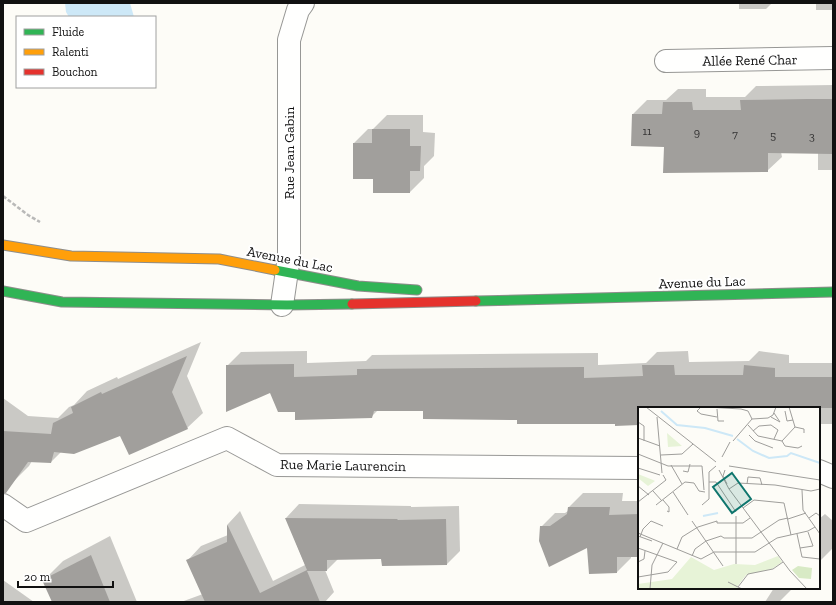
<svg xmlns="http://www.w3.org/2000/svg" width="836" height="605" viewBox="0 0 836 605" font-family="'Zilla Slab',serif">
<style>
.water{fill:#cde8f7}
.shadow{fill:#0003}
.building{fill:#a19f9c}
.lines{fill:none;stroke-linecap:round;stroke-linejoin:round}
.street-casing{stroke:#979795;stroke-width:24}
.fast-casing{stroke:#8e8d8b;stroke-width:11}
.slow-casing{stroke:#8e8d8b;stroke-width:11}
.jam-casing{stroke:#8e8d8b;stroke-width:11}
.path{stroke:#b9b9b8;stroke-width:2.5;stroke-dasharray:4 2;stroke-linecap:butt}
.street{stroke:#fffffe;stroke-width:22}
.fast{stroke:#30b455;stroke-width:9}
.slow{stroke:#ff9f0a;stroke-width:9}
.jam{stroke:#e5322d;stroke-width:9}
.labels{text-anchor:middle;stroke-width:4;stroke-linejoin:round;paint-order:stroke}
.number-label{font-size:12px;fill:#353434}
.street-label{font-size:14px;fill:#111;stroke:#fff}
.inset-river{fill:none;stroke:#cde8f7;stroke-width:2}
.inset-road{fill:none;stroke:#9f9e9b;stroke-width:1}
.view{fill:#0f766e;fill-opacity:0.15;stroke:#0f766e;stroke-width:2}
.inset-edge{fill:none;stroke:#111;stroke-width:2}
</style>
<rect width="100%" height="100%" fill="#fdfcf7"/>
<path class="water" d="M65,3h65l4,14h-65l-3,-5z"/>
<g class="shadow">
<path d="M736,3h36l-6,6h-27v-6z"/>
<rect x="816" y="3" width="17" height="7"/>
<path d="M833,85v85h-15v-17l-37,-1 1,5 -15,14 -102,-25 -33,-1 1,-31 14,-14h19l12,-11h28v8h39l11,-11z"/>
<path d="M387,115h36v17l12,1 -1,23 -10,10v12l-14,14 -36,-14 -20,-35 14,-14h5z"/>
<path d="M201,342l-14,34 16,37 -16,15 -66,7 -60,17 -10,10 -19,-1 -3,5 -16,16 -10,-7v-77l25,18 30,2 11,-11 5,-2 13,-14 30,-14 1,2z"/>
<path d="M307,351v12l59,-2 6,-6 226,-2v12l48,-2 11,-11 31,-1 1,11 60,-1 10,-10 30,4v8h44v61h-14v-16h-180v16l-121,-5 -94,-9h-46l-7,7 -75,-6 -26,-19 -43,-26 14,-14z"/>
<path d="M583,493h40l-1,8h17v55h-8v2l-14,14 -29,-26 -47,-19 14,-14h10l3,-2 1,-4z"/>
<path d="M299,504l112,2v1l48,-1 1,45 -13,13 -65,-6 -44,1 -11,11h-2l9,22 -9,10h-144l22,-8 -15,-34 13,-14 27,-11v-11l12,-13 33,70 32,-16 -19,-47z"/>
<path d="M825,514l8,7v27l-14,14v-43z"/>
<path d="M110,536l27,66h-84l-9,-22 19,-19z"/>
<path d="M3,580l31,22h-31z"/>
<path d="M774,588h19l-14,14h-14z"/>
</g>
<g class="building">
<path d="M808,99h25v55l-65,-1v19l-105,1 1,-26 -33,-1 1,-32h30l1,-12h29l1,8h48l-1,-10z"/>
<path d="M372,129h38v17h11l-1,25h-10v22h-37v-14h-20v-36h19z"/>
<path d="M187,356l-15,36 16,37 -59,26 -9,-19 -46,18 -20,-2 -3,11 -23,-1 -22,31h-3v-62l48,3 2,-11 20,-10 -2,-6 30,-15 1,2z"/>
<path d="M294,364v13l63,-2v-6l227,-2v11l59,-2 -1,-11h32l1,10h68l1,-10 31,3v9h58v31h-194v17l-24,1v-2h-98v-4l-94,-1v-8h-49l-2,7 -77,2v-8h-17l-8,-19 -44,19v-47z"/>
<path d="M568,507h42l-1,8 30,-1v43h-22v16l-28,1 -2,-26 -38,19 -10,-26 1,-15h10l17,-12z"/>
<path d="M285,518l113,1 -1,1 49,-1 1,46 -65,1 -1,-7 -54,1v11h-20l13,31h-115l-19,-42 41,-18v-18l33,69 47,-23z"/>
<path d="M91,555l19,47h-58l-10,-22z"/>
</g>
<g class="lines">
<defs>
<g id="street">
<path d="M666,61l167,-3"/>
<path d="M282,305l7,-48v-217l9,-30 5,-7"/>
<path d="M819,471l14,6"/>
<path d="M3,505l23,16 201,-83 50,27 362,3"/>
</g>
<g id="fast">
<path d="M275,270l83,16 59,4"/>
<path d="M3,291l59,11 225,3 65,-1"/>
<path d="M476,301l357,-9"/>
</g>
<path id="slow" d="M3,245l68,11 148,3 56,11"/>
<path id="jam" d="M352,304l124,-3"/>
</defs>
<use href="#street" class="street-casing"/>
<use href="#fast" class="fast-casing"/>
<use href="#slow" class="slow-casing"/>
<use href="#jam" class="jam-casing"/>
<path class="path" d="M3,196l25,19 12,7"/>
<use href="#street" class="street"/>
<use href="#fast" class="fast"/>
<use href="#slow" class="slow"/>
<use href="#jam" class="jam"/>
</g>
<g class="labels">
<g class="number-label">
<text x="647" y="135">11</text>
<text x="697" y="136">9</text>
<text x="735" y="138">7</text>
<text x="773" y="139">5</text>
<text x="812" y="140">3</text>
</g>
<g class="street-label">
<text transform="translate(750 60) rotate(-1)" y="5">Allée René Char</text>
<text transform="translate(289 153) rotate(-90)" y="5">Rue Jean Gabin</text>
<text transform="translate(290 259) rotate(11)" y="5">Avenue du Lac</text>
<text transform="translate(702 282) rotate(-2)" y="5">Avenue du Lac</text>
<text transform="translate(343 465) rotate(1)" y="5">Rue Marie Laurencin</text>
</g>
</g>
<g transform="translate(638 407)">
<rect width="182" height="182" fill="#fdfcf7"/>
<path d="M29,26l15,13 -14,1zM0,67l15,6 2,1 -7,5 -10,-8zM140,149l4,6 -10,7 -26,6 -9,12 3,2h-102v-5l34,-5 19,-22 23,13 20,-6 21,1z" fill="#e7f3d7"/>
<path d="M160,159l14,2 -1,11 -12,-1 -7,-8z" fill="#d8eac5"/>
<path class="inset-river" d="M23,4l16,14 28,3 28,8M99,32l16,12 16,7 18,-2 4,-3 29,10M65,109l15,-3"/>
<path class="inset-road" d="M8,0l70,55M69,0l34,2 7,2 4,8M62,1l-3,3 4,3 16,3M79,2l1,12h6M147,4l2,10 6,-1M19,10l5,56M133,10l9,5 -6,-9M114,12l16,-1 5,-3 3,-8M0,15l6,4v15M110,18l10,11 24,5 13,-14 -6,-20M157,20l9,2v4M115,24l6,-5 12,-1 7,5 -4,9M111,28l6,6 18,7M0,31l22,8M95,34l19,-22M144,34l3,5 13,2 4,-2M0,47l30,12h34l2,24M23,48l21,-1 11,-10M84,50l8,-15M33,58l11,19M91,59l91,14M0,61l22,7M81,63l10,19 61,82 17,18M87,63l-2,6 4,8M45,64l5,1 2,-8M71,75h7l20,30M109,77l1,-7 12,1 2,7M0,79l11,9M91,82l9,-6 37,2 36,6 9,-2M164,83l1,20 17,24M15,84l9,10M35,85l15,23M25,93l6,7v5l-2,-1M0,95l28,-22 -3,-5M18,98l29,-23 9,1 5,8 6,1M64,98l7,-6v-27l7,-6M105,101l11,-8 30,3 7,32M171,111l7,-5 4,3M150,112l18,-6M54,114l31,45M0,126l63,26 13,-7h41l22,-14 31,-7 7,-4M159,127l5,23 18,2M0,129l14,5M2,130l3,-8 8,-8 12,5M0,141l39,14 -9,10 -30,5M162,141l13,-2 -5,-14M39,142l5,-12 16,-10 19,-6v2h26l7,-5M54,149l3,-7 11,-8 15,-5 3,2h28l27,-18 9,-2M0,155l6,-3 1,-8M98,157v-48M90,175l14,7M100,180l10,-13 25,-5 10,-7M12,182l2,-24 11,-22"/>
<path class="view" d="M94,66l19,26 -19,14 -19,-26z"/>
<rect width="182" height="182" class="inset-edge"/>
</g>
<rect width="836" height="605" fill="none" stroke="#111111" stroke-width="8"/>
<rect x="16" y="16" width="140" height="72" fill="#ffffff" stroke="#a0a0a0"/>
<rect x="24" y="29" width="20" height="6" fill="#30b455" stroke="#a0a0a0"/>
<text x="52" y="36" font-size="12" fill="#111111">Fluide</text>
<rect x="24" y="49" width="20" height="6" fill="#ff9f0a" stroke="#a0a0a0"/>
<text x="52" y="56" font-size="12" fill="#111111">Ralenti</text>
<rect x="24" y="69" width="20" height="6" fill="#e5322d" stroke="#a0a0a0"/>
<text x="52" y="76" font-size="12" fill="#111111">Bouchon</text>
<path d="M18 581v6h95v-6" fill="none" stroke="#111111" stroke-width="2"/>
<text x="24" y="581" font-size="12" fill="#111111" stroke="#ffffff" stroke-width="3" paint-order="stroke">20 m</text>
</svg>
